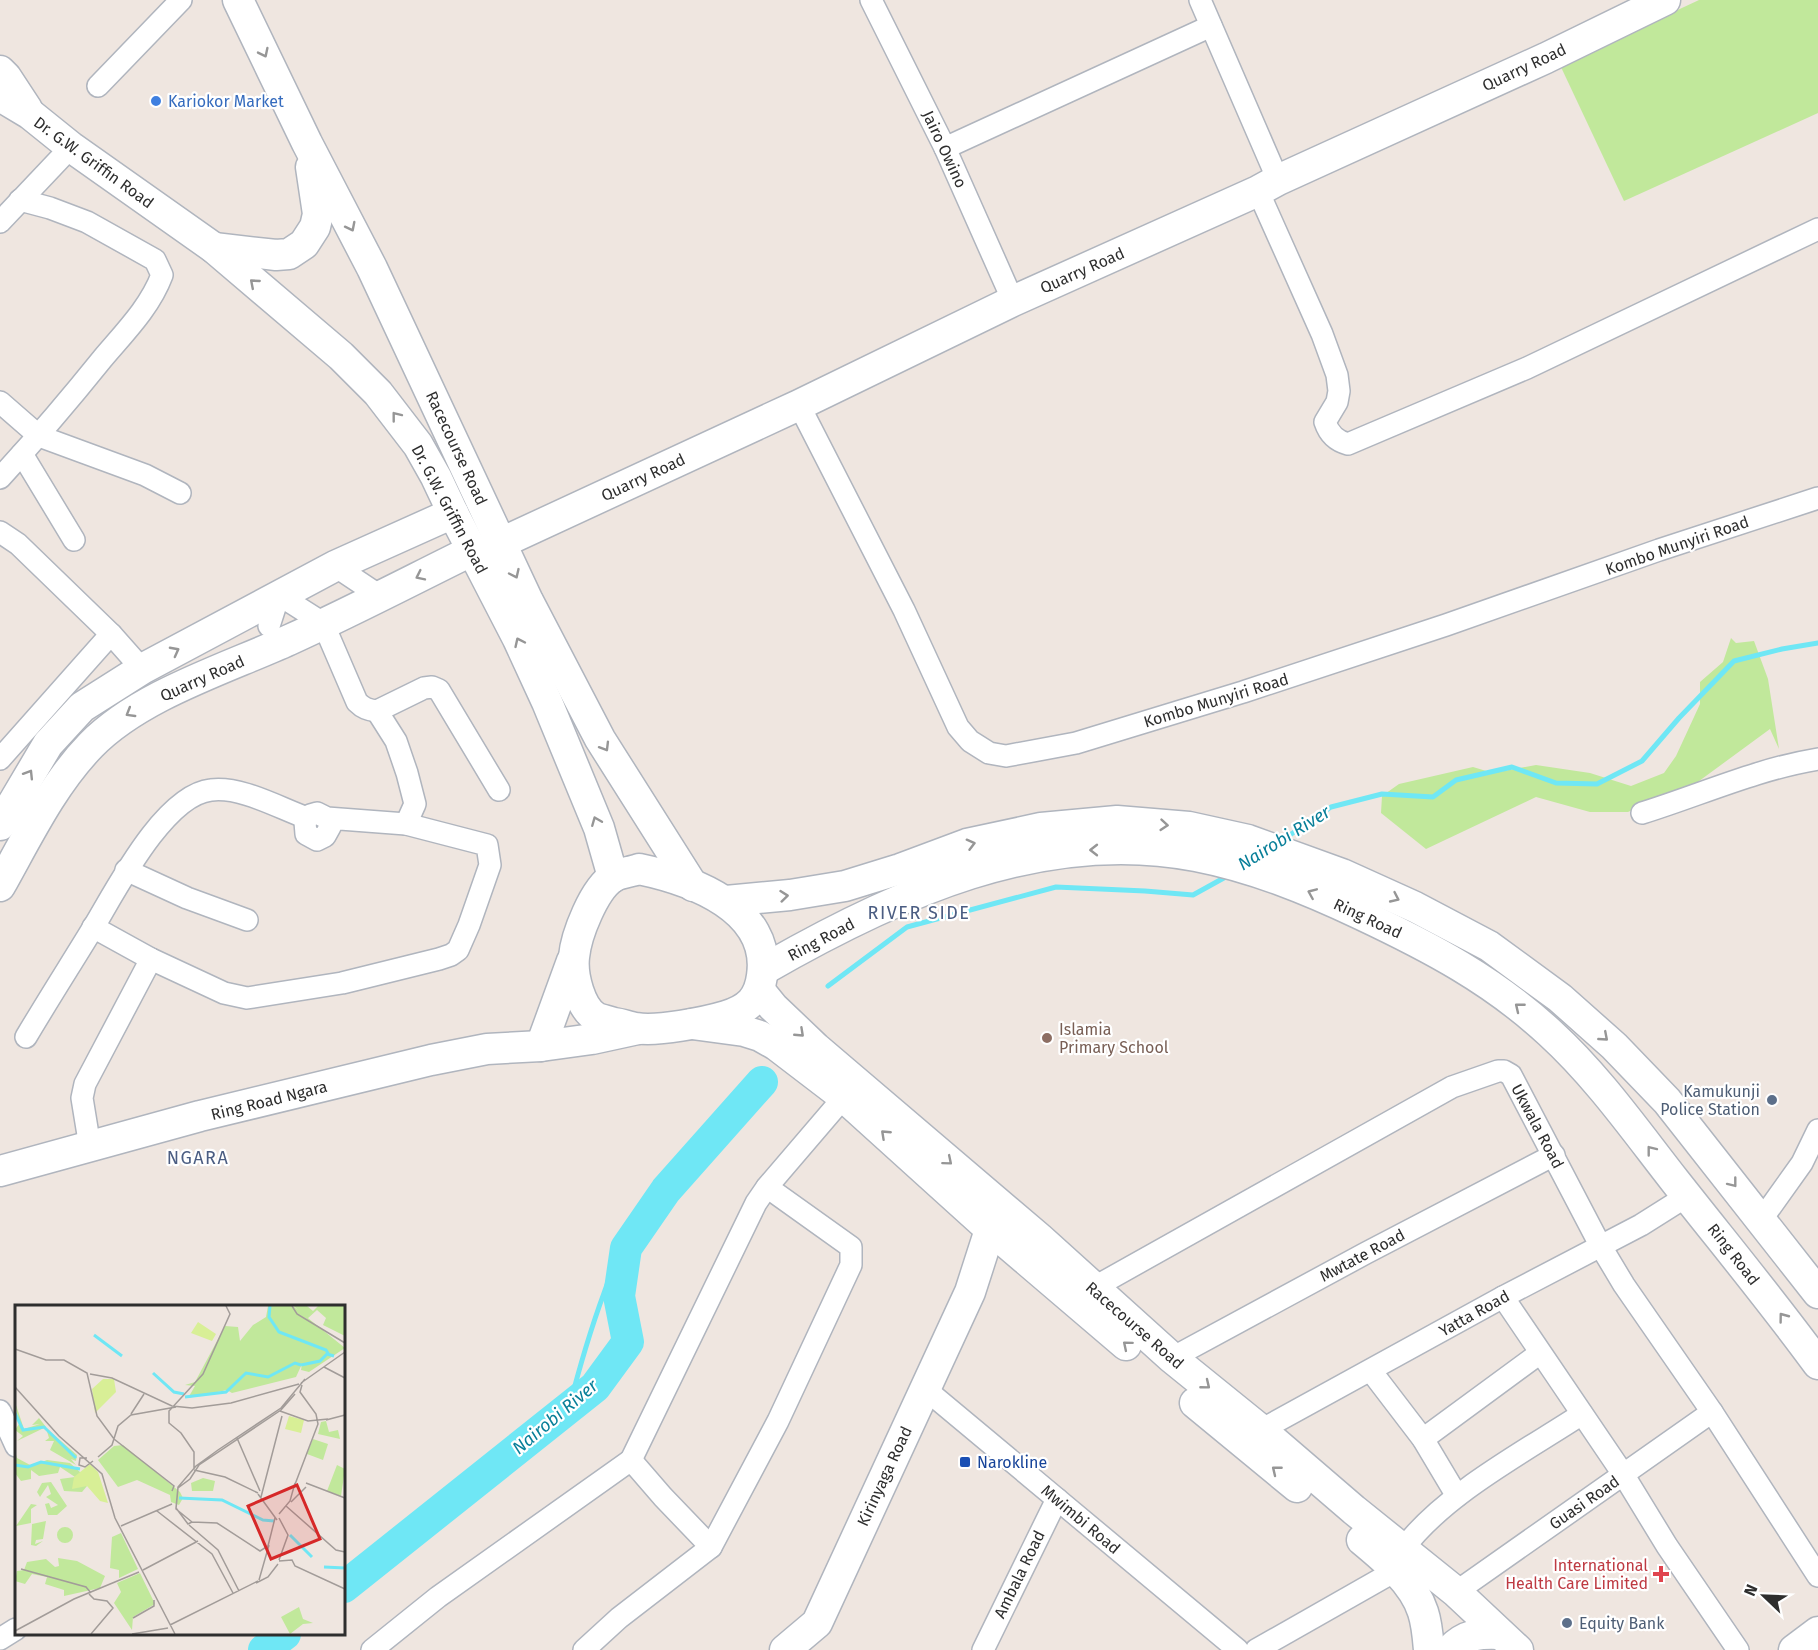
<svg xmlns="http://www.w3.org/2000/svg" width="1818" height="1650" viewBox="0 0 1818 1650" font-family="'Fira Sans',sans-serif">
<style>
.green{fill:#c1e89b}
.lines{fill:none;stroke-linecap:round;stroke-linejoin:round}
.stream{stroke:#6fe7f5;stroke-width:5}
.river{stroke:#6fe7f5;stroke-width:32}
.street-casing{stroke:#b0b5be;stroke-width:24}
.secondary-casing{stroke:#b0b5be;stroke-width:33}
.street{stroke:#fff;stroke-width:21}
.secondary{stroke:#fff;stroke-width:30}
.oneway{stroke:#969696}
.shop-dot{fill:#3f7fe0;stroke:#fff;stroke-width:2}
.education-dot{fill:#8d6e63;stroke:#fff;stroke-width:2}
.service-dot{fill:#5c6f8a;stroke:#fff;stroke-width:2}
.transit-dot{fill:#1a4fb4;stroke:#fff;stroke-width:2}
.health-dot{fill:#e0444e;stroke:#fff;stroke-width:2}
.labels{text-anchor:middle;stroke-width:4.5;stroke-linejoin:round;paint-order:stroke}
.street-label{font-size:16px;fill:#2e2e2e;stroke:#fff}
.shop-label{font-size:16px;fill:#366cbe;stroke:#fff;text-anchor:start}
.education-label{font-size:16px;fill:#785e54;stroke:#fff;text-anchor:start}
.service-label{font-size:16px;fill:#4e5e75;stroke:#fff;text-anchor:end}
.transit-label{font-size:16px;fill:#164399;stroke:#fff;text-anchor:start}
.health-label{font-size:16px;fill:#be3a42;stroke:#fff;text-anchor:end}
.water-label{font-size:18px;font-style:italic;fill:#087f99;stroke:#fff}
.neighbourhood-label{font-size:18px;letter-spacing:1.5px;fill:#4b5d82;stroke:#fff}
.inset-river{fill:none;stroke:#6fe7f5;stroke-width:3}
.inset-road{fill:none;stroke:#a29c99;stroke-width:1.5}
.view{fill:#d62828;fill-opacity:0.15;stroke:#d62828;stroke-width:3}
.inset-edge{fill:none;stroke:#2e2e2e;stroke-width:3}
</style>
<rect width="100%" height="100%" fill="#efe6e0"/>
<g class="green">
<path d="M1699,0h119v113l-194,88 -64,-136z"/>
<path d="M1731,638l5,5 18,-2 14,38 11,70 -9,-20 -75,55 -21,7 -46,21h-38l-54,-15 -110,52 -45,-36 1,-17 17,-12 74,-17 20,6 43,-8 54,8 41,13 33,-13 12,-17 24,-52v-22l23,-20z"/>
</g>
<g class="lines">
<g class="stream">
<path d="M1281,841l50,-34 51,-13 51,3 23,-17 56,-13 44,16 41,1 45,-23 37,-43 55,-57 48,-12 36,-6"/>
<path d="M828,986l79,-59 149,-40 89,4 48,4 38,-21"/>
<path d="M569,1408c10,-39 21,-77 35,-115 6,-16 10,-32 22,-45"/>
</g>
<g class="river">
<path d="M344,1587l251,-200 33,-45 -9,-46 7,-48 40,-58 96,-108"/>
<path d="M264,1650l21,-16"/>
</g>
<defs>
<g id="street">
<path d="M871,0l74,148 68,153"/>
<path d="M1200,0l78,180"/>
<path d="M98,86l83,-86"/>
<path d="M945,148l266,-122"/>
<path d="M1258,191l64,143 15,41 2,16 -2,11 -12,20c4,12 11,19 23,22l179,-76 291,-139"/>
<path d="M0,222l71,-75"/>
<path d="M0,402l39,34 106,39 35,18"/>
<path d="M799,405l105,205 54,117 12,14 19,12 17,3 70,-13 167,-51 203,-67 213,-75 159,-52"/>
<path d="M22,454l52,86"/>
<path d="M0,478c36,-39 70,-79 103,-120 22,-26 47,-51 59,-83l-7,-15 -68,-38 -37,-14 -30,-8"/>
<path d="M0,532l18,12 93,90 31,35"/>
<path d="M335,566l45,30"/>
<path d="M269,626l10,-31 44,28 34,79c6,6 11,8 20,9l47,-23 8,-1 7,3 60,100"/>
<path d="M377,711l19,30 11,32 8,31 -9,20"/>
<path d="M0,759l111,-125"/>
<path d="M1642,813c58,-18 115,-44 176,-54"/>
<path d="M126,870l61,28 60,22"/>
<path d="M93,927l58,32 73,34 23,5 95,-15 97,-24 12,-4 7,-5 11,-25 21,-60 -3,-20 -81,-21 -79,-6 -10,-5 -7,2 -5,7 1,12 11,6 8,-4 5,-9 -3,-9"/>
<path d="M26,1037c22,-37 45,-73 67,-109 23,-38 71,-133 118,-138 30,-4 68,18 96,28"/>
<path d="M90,1147l-8,-49 3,-14 66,-125"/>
<path d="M1762,1219l40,-56 16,-33"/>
<path d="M1093,1288l359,-201 46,-16h6l7,4 89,170 24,40 88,127 106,164"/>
<path d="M1503,1297l120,177 44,72 71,104"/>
<path d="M1172,1358l194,-105 188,-98"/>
<path d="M1371,1371l52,68 34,57"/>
<path d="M924,1388l314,262"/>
<path d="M0,1411l16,35"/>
<path d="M1261,1430l242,-133 138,-72 46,-29"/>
<path d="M1423,1439l117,-86"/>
<path d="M631,1460l125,-257 11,-16 77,-90"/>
<path d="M1403,1549c41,-55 121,-97 179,-135"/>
<path d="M1456,1592l256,-180"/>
<path d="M0,1639l16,-10"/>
<path d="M372,1650l66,-53 193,-137 32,37 48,50"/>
<path d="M584,1650l35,-32 92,-71 67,-126 73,-156v-18l-84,-60"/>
<path d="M983,1650l74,-151"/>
<path d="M1256,1650l139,-79"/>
</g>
<g id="secondary">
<path d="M238,0l69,143 65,125 156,333 72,138 93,147"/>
<path d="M0,71l6,6 21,32"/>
<path d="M0,96l30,18 41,33 143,101 127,108 37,37 40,52 18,32 17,36 65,126 29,63 52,126 14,49"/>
<path d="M214,248l62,7 13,-1 15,-10 11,-17 3,-13 -7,-47"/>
<path d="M476,557l25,-14 298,-138 214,-104 245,-110 20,-11 268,-122 119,-58"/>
<path d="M0,825l48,-81 34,-37 60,-38 193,-103 118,-53"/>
<path d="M639,869c53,11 133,40 123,107 -3,23 -14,33 -36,40 -20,6 -70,16 -90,12 -7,-1 -14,-4 -22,-5 -5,-2 -12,-3 -17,-5 -17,-9 -25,-43 -23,-61 2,-22 20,-68 39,-80 6,-4 18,-5 26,-8z"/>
<path d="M0,886c27,-48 52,-101 91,-141 49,-50 134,-76 198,-105 62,-28 123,-60 184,-90"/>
<path d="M726,901l64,-6 55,-9 55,-17 67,-25 74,-16 76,-7 72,6 59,13 94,34 73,33 74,39 71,52 54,48 53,55 151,192"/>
<path d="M763,970c130,-75 279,-144 433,-114 57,11 111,33 164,58 70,33 133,66 190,119 48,44 85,97 125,148 48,61 97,120 143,183"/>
<path d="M760,991l13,16 43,41 223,190 133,120 89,72 93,80 102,82 62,58"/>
<path d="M692,1024l52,7 16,5 16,9 68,52 146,132 136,116"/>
<path d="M541,1046l31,-85"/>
<path d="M0,1171l200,-55 231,-56 56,-11 54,-3 51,-7 46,-10"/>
<path d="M1195,1403l102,84"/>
<path d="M1362,1540c23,19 52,43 61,72 4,12 5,26 6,38"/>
<path d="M785,1650l32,-27 153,-331 26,-81"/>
<path d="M1450,1650c15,-16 30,-17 50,-16"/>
<path d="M1794,1650l24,-18"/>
</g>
</defs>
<use href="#street" class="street-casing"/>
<use href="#secondary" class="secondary-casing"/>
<use href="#street" class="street"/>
<use href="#secondary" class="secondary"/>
</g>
<defs><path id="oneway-chevron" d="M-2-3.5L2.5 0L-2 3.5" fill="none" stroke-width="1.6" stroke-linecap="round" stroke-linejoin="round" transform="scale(1.5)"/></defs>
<g class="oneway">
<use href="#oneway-chevron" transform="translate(264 53) rotate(64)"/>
<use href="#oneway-chevron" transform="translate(351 227) rotate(63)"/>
<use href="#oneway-chevron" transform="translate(254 283) rotate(-139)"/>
<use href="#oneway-chevron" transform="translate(396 416) rotate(-128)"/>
<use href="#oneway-chevron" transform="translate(515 574) rotate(65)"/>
<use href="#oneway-chevron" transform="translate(420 576) rotate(154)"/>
<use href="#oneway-chevron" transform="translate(519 642) rotate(-115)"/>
<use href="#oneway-chevron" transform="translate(175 651) rotate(-28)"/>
<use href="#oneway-chevron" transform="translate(130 713) rotate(149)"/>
<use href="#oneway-chevron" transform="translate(605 747) rotate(59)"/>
<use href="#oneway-chevron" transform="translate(29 774) rotate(-58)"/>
<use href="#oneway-chevron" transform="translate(596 821) rotate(-112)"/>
<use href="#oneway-chevron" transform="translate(1164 825) rotate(5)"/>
<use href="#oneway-chevron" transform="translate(971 844) rotate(-15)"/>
<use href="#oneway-chevron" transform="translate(1094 850) rotate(-180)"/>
<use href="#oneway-chevron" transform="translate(1312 893) rotate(-157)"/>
<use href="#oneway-chevron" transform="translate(784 896) rotate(-6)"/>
<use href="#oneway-chevron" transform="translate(1395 898) rotate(25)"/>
<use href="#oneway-chevron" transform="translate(1519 1007) rotate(-141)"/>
<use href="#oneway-chevron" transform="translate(800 1033) rotate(43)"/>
<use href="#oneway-chevron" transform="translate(1604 1037) rotate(41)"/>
<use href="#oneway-chevron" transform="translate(885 1134) rotate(-137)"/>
<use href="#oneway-chevron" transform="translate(1651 1150) rotate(-128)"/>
<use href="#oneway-chevron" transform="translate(948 1161) rotate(40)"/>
<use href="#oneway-chevron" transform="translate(1733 1183) rotate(52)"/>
<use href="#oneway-chevron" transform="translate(1783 1317) rotate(-127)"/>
<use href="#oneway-chevron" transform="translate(1127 1345) rotate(-140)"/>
<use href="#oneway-chevron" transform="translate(1206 1385) rotate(39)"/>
<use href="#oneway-chevron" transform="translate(1276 1470) rotate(-141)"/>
</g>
<circle class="shop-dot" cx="156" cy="101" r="6"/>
<circle class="education-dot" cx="1047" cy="1038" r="6"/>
<g class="service-dot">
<circle cx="1772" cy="1100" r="6"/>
<circle cx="1567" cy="1623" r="6"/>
</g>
<rect class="transit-dot" x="959" y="1456" width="12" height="12" rx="3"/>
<path class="health-dot" d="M1658 1565h6v6h6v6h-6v6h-6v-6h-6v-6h6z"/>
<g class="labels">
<g class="street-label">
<text transform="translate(1524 67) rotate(-25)" y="6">Quarry Road</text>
<text transform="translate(945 149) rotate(65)" y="6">Jairo Owino</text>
<text transform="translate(94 162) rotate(36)" y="6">Dr. G.W. Griffin Road</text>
<text transform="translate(1082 270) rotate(-24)" y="6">Quarry Road</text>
<text transform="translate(457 448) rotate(65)" y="6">Racecourse Road</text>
<text transform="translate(643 477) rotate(-25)" y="6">Quarry Road</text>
<text transform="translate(450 509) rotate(62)" y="6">Dr. G.W. Griffin Road</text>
<text transform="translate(1677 545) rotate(-19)" y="6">Kombo Munyiri Road</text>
<text transform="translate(202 678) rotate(-24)" y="6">Quarry Road</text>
<text transform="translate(1216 700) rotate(-17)" y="6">Kombo Munyiri Road</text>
<text transform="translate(1368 918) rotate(25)" y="6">Ring Road</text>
<text transform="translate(821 939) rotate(-28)" y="6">Ring Road</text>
<text transform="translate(269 1100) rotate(-14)" y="6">Ring Road Ngara</text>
<text transform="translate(1538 1126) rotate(62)" y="6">Ukwala Road</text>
<text transform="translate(1734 1254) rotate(52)" y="6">Ring Road</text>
<text transform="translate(1362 1255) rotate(-28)" y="6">Mwtate Road</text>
<text transform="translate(1474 1313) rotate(-29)" y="6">Yatta Road</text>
<text transform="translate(1135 1325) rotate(41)" y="6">Racecourse Road</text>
<text transform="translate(884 1476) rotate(-65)" y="6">Kirinyaga Road</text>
<text transform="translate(1584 1502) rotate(-35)" y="6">Guasi Road</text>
<text transform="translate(1081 1519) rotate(40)" y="6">Mwimbi Road</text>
<text transform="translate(1019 1574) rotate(-64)" y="6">Ambala Road</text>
</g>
<g class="shop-label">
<text x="168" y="107">Kariokor Market</text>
</g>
<g class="education-label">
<text x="1059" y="1035">Islamia<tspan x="1059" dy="18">Primary School</tspan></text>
</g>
<g class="service-label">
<text x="1760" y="1097">Kamukunji<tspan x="1760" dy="18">Police Station</tspan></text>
<text x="1579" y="1629" text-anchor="start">Equity Bank</text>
</g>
<g class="transit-label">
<text x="977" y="1468">Narokline</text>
</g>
<g class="health-label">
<text x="1648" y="1571">International<tspan x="1648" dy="18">Health Care Limited</tspan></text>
</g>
<g class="water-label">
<text transform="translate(1284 838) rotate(-32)" y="6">Nairobi River</text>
<text transform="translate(555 1417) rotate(-40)" y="6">Nairobi River</text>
</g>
<g class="neighbourhood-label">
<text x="919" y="919">RIVER SIDE</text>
<text x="198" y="1164">NGARA</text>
</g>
</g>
<g transform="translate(15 1305)">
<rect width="330" height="330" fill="#efe6e0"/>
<path d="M253,1h25l52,42 -36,24 -8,-2 1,-6 -6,13 -64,16 -5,-3 -39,8 7,-12 -10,-1 10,-3 30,-56 13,1 2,14 13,-16 13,-8zM279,1h13l6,5 5,-5h27v30l-22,-11 3,-7 -9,-8 -10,9zM0,97l9,27 16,-5 -8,1 7,-7 7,9 -29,14 6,-5 -8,-6 4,-6zM311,116l3,11 9,-2 2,9 -22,-5 3,-12zM31,123l31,27 -1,6 -5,-2 5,6 -26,-15 4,-9h-9l4,-3zM298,134l15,5 -5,16 -16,-6zM108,140l57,47 3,6 -4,7 -8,-3 -1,-7 -33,-15 -19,7 -20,-27 16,-14zM0,146l2,7 15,8 15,-6 23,3 10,9 7,14 -5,6 -18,-1 -4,-12 15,-2 -15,-10 -2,6 -19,3 -8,-6v9l-10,2 -6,-8zM322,160l8,4 -4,27 -14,-5zM188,173l12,3 -2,10h-21l-1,-8zM36,177l16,24 -10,9h-9l-3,-11 4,-1 2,5 7,-3 -12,-8 5,-3 -3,-9 -8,12 -3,-5 5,-9zM16,199l6,1 -6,4v14l-15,3zM31,216l-3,18 -7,1 -1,4 8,-3 -7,5 -5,-1 1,-21zM42 230a8 8 0 1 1 16 0a8 8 0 1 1-16 0ZM106,228l17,36 -19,9v-8l-9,-2 2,-31zM43,253l19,3 28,15 -5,12 -36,8v-6l-19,-6 2,-7 -15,-3 -7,10 -10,-3 2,-10 7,-1 3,-8 19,-3 9,8 4,-1zM125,268l15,31 -22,13 -1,13 -18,-27 7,-11 -4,-9zM284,302l4,12 10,4 -10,1 -13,10 -9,-17z" fill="#c1e89b"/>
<path d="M183,17l18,12 -4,7 -21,-8zM88,74h11l2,13 -21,21 -3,-24zM274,111l15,4 -3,13 -16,-4zM75,159l8,8 10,31 -8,-2 -13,-15 -15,3 2,-12z" fill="#d8ef96"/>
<path class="inset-river" d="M255,1l-1,11 10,15 47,18 3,5M79,30l28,21M286,60l19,-4 7,-7 7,2M138,68l21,19 10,2M170,92l41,-5 20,-19 22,4 27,-14 6,2M0,108l8,17 21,-3 32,31M0,160l13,2 13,-5 39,7M164,193l43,2 41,20 11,1M275,230l22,22M309,262l21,1"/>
<path class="inset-road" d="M277,1l5,8 48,29M0,44l31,11h18l23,13 10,43 17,23 60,47 -2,5M309,62l21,11M75,69l22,4 60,28 20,2 39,-5 68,-19M286,78l44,-31M0,82l44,49 43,38 13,44 60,116M280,89l-14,16 -82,55 -9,14 -12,9 -2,21 16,13 -4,2 -12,-16 2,-21 18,-21 22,-16 63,-42 24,-29M265,106l28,10 20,-2M116,109l13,-20M311,115l19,-5M222,133l23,53M83,152l14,-12 6,-19 13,-11 45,-8M72,153h-7l-1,7 6,2 8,-6M179,164v-17l-13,-19 -12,-10v-12l34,-37 27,-60 -4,-8M179,165l31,7 33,16M291,178l39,15M279,182l24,-63 -2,-10 -16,-22 2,-7M243,189l19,26M246,192l21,-81M276,197l15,-15M271,201l50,44 9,2M142,206l55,43 21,39M264,209l11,-13 5,-18M177,217l25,1 43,28 8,-5 7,-28M174,220l29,25 21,41M106,221l51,-22M264,255l9,-25 -9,-17M264,256l13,-1 3,6 50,23M6,264l65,18 5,6M128,265l55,-29M244,275l10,-35M241,278l12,-6 10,-13M74,289l5,5 13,2 6,7 -22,26M118,313l21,-12v-6M155,320l88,-44M0,326l59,-32 65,-27M117,329l36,-6"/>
<path class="view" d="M282,180l23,54 -49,20 -23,-53z"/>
<rect width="330" height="330" class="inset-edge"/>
</g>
<g transform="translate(1764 1596) rotate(293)" stroke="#ffffff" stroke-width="4.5" paint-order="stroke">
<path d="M0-4.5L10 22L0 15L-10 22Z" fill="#2e2e2e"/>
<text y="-9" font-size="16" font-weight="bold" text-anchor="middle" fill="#2e2e2e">N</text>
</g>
</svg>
